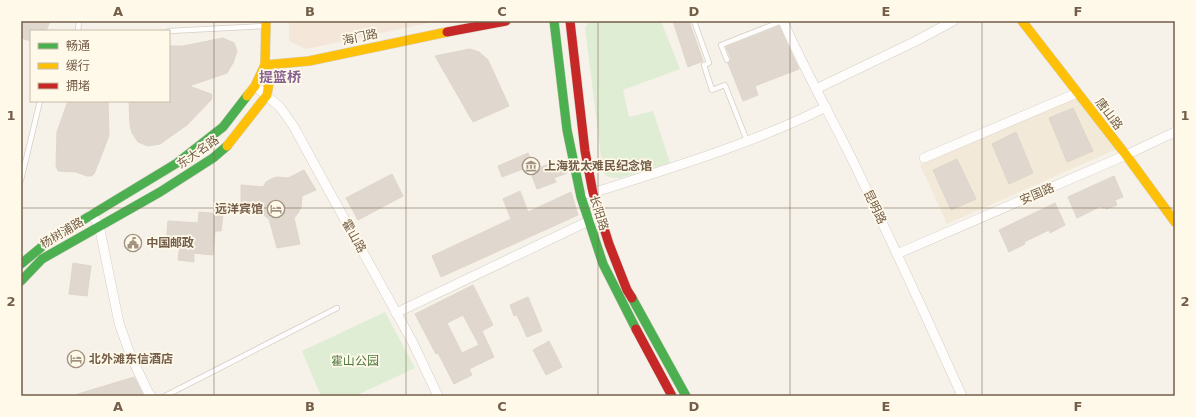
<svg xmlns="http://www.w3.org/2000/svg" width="1196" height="417" viewBox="0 0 1196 417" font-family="'DejaVu Sans','Noto Sans SC',sans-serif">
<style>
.residential{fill:#f2e9d9}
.commercial{fill:#f4e6d9}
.green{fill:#dfedd4}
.building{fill:#e0d8ce;stroke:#dfd6cb;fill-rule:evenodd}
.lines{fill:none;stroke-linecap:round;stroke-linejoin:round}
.lane-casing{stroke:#d5cfc7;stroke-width:6}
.street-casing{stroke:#d5cfc7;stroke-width:10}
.fast-casing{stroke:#d4cec4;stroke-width:10}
.slow-casing{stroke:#d4cec4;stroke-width:10}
.jam-casing{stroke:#d4cec4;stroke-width:10}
.lane{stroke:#fefdfc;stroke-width:4.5}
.street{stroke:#fefdfc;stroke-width:9}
.fast{stroke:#4caf50;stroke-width:9}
.slow{stroke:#ffc107;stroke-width:9}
.jam{stroke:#c62828;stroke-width:9}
.grid{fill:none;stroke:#745e49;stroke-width:1;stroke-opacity:0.55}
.labels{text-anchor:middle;stroke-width:3.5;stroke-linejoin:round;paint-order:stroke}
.street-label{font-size:12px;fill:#745e49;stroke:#fff9e9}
.poi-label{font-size:12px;font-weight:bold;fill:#745e49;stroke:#fff9e9;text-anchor:start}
.park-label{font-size:12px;fill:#4c7a42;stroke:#fff9e9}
.quarter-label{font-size:14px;font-weight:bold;fill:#876191;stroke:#fff9e9}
.neatline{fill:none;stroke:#745e49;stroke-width:1.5}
.grid-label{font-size:13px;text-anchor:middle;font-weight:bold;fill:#745e49}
</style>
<rect width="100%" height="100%" fill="#f6f2e9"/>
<path class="residential" d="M1076,97l41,52 -170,75 -27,-59z"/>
<path class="commercial" d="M289,21h149l-132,28 -17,-8z"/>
<g class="green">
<path d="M589,21h72l19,48 -57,21 6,27 24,-6 17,52 -50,15c-7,0 -13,0 -17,-6l-18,-144z"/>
<path d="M385,312l30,56 -60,28h-34l-19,-45z"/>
</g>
<g class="building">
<path d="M21,21h29l-4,10h-15v10l-10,-3z"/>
<path d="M673,21h16l14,40 -15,6z"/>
<path d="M779,26l20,43 -44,17 3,9 -15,6 -15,-38 3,-4 -5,-12z"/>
<path d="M223,38l11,5 3,8 -4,12 -6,10 -38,13 22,8 1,2 -1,4 -24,25 -27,19 -12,2 -10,-4 -6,-9 -2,-8 -1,-24h40v-55h14z"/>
<path d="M470,49l9,3 9,8 21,46 -36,16 -38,-66z"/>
<path d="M68,101h40l1,34 -2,6 -13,33 -3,2h-4l-11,-4 -18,-1 -2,-5 1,-34z"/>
<path d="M1073,108l20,43 -26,11 -18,-44z"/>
<path d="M1016,132l17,41 -24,11 -17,-40z"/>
<path d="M528,153l5,12 -31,12 -4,-11z"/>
<path d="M957,159l19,40 -25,11 -18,-40z"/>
<path d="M562,162l5,11 -13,5 2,4 -19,7 -7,-18 19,-7 1,2z"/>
<path d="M304,170l12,20 -14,6 -1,11 -3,6 -4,5 6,26 -23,4 -8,-29 -3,-2 -6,-8 -19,-1v-23l22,2 3,-5 5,-3 6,-2 11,1z"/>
<path d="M392,174l11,22 -45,24 -12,-22z"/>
<path d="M1114,176l9,21 -8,3 2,5 -11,4 -1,-2 -3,1 -1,-2 -24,12 -9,-21z"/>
<path d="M520,191l8,21 43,-20 7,23 -137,62 -9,-21 79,-37 -8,-20z"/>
<path d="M1055,203l10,22 -15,8 -1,-3 -25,12 1,2 -16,8 -10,-22z"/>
<path d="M199,212l24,2 -2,17h-6l-2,24 -19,-2v9l-16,-2 2,-17 -14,-1 2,-21 30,2z"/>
<path d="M73,263l18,3 -4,30 -18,-2z"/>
<path d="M473,285l20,40 -11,6 12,26 -25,12 3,6 -18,9 -16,-31 -2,1 -21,-40zM463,315l16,30 -17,8 -15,-30z"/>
<path d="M528,297l14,34 -15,6 -10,-22 -3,1 -4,-11z"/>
<path d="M549,341l13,26 -16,8 -13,-25z"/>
<path d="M134,377l10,19h-65l-1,-2z"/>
</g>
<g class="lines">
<defs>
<g id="lane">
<path d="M694,21l15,42 -5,2 8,25 13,-5 22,56"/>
<path d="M78,31l1,-10"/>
<path d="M169,31l95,-5"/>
<path d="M727,60l-6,-15 61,-24"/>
<path d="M21,180l19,-79"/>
<path d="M165,396l172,-88"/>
</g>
<g id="street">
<path d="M783,21c20,46 45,90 68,136 38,79 75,159 111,239"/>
<path d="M255,86l25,21 14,20 19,35 99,179 26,55"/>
<path d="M816,89l100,-48 37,-20"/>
<path d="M924,158l153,-65"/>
<path d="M589,194c79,-25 163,-50 237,-87"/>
<path d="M91,214l8,11 20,98 11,31 17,36 4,6"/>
<path d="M897,254l229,-99 49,-23"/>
<path d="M396,313l197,-94"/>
</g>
<g id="fast">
<path d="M554,21l13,109 14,67 22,67 33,65"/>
<path d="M21,264l29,-24 127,-77 46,-36 24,-31"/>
<path d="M21,281l21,-22 118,-67 53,-34 14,-12"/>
<path d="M632,298l54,98"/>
</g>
<g id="slow">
<path d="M1022,21l104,134 49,67"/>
<path d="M265,65l44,-4 138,-29"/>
<path d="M247,96l8,-10 10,-21 1,-44"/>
<path d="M227,146l40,-51 3,-19 -5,-11"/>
</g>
<g id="jam">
<path d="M570,21l15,130 8,42 16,51 18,46 5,8"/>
<path d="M447,32l59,-11"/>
<path d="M636,329l36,67"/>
</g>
</defs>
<use href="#lane" class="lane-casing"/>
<use href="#street" class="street-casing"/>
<use href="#fast" class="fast-casing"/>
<use href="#slow" class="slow-casing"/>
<use href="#jam" class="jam-casing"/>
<use href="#lane" class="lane"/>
<use href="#street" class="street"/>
<use href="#fast" class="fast"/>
<use href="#slow" class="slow"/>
<use href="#jam" class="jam"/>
</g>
<path class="grid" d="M214,21v375M406,21v375M598,21v375M790,21v375M982,21v375M21,208h1154"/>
<defs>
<symbol id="museum-ring" viewBox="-11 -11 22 22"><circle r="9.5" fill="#fff9e9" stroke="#a29281" stroke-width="1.5"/><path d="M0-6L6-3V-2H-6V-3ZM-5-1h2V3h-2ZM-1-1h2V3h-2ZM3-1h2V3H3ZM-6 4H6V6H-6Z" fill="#a29281"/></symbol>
<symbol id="hotel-ring" viewBox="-11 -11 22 22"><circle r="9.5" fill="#fff9e9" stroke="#a29281" stroke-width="1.5"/><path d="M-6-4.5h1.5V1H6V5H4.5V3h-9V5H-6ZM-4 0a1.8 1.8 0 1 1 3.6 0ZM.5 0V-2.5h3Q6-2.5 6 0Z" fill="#a29281"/></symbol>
<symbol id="civic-ring" viewBox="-11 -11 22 22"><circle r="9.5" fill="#fff9e9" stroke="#a29281" stroke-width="1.5"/><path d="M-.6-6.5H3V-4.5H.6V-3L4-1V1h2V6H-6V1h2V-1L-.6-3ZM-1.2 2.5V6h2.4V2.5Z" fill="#a29281"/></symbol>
</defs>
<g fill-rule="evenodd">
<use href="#museum-ring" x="521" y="156" width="20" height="20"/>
<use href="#hotel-ring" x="266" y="199" width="20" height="20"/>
<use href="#civic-ring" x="123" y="233" width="20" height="20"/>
<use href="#hotel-ring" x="66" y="349" width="20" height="20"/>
</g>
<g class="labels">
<g class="street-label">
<text transform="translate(360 37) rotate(-12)" y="4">海门路</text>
<text transform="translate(1109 114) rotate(53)" y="4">唐山路</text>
<text transform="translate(198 152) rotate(-35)" y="4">东大名路</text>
<text transform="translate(1037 194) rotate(-23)" y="4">安国路</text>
<text transform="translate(875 207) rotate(64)" y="4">昆明路</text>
<text transform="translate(599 213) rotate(72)" y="4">长阳路</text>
<text transform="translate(62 233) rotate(-31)" y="4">杨树浦路</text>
<text transform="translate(354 236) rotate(61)" y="4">霍山路</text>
</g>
<g class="poi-label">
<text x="544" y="170">上海犹太难民纪念馆</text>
<text x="263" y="213" text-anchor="end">远洋宾馆</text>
<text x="146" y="247">中国邮政</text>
<text x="89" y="363">北外滩东信酒店</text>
</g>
<g class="park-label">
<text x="355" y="365">霍山公园</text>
</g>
<g class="quarter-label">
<text x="280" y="82">提篮桥</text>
</g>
</g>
<rect width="1196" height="417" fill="none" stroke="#fff9e9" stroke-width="44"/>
<rect x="30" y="30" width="140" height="72" fill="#fff9e9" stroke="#c7bba9"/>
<rect x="38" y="43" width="20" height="6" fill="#4caf50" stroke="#c7bba9"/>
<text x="66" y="50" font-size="12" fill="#745e49">畅通</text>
<rect x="38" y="63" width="20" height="6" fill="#ffc107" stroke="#c7bba9"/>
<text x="66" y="70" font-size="12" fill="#745e49">缓行</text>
<rect x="38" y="83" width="20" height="6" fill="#c62828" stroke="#c7bba9"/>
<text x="66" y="90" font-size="12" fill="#745e49">拥堵</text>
<rect x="22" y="22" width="1152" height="373" class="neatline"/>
<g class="grid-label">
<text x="118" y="16">A</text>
<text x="310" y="16">B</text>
<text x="502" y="16">C</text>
<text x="694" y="16">D</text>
<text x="886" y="16">E</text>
<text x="1078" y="16">F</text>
<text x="11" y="120">1</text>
<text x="1185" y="120">1</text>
<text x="11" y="306">2</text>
<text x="1185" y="306">2</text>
<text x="118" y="411">A</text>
<text x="310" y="411">B</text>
<text x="502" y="411">C</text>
<text x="694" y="411">D</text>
<text x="886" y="411">E</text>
<text x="1078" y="411">F</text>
</g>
</svg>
